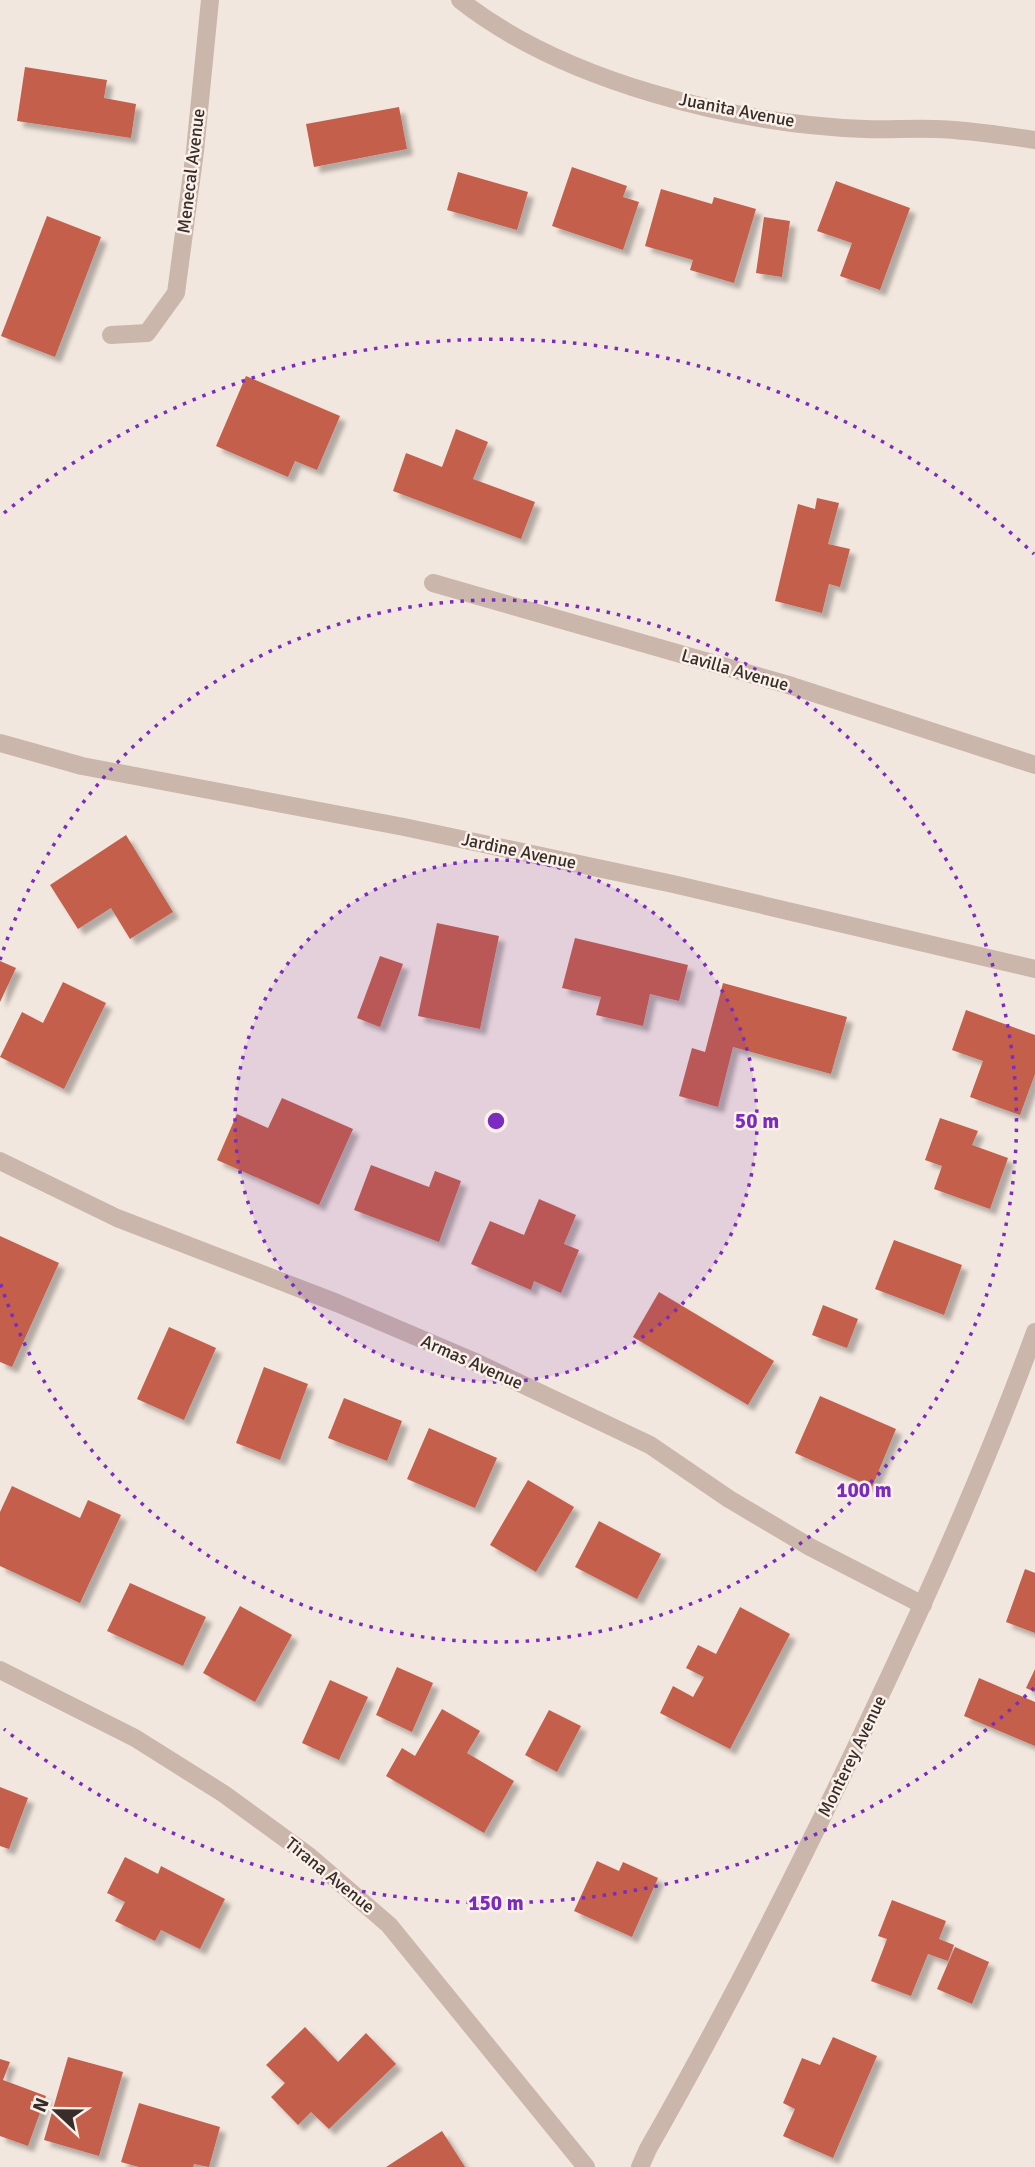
<svg xmlns="http://www.w3.org/2000/svg" width="1035" height="2167" viewBox="0 0 1035 2167" font-family="Signika,sans-serif">
<style>
.building{fill:#c35e4b;filter:url(#shadow)}
.lines{fill:none;stroke-linecap:round;stroke-linejoin:round}
.minor{stroke:#cab6aa;stroke-width:18}
.ring{fill:none;stroke:#7b2cbf;stroke-width:3.5;stroke-dasharray:3.5 7}
.labels{text-anchor:middle;stroke-width:5;stroke-linejoin:round;paint-order:stroke}
.street-label{font-size:18px;fill:#382d29;stroke:#faf1ea}
.centre{fill:#7b2cbf;stroke:#faf1ea;stroke-width:3.5}
.ring-label{font-size:21px;text-anchor:middle;font-weight:bold;fill:#7b2cbf;stroke:#faf1ea;stroke-width:5;stroke-linejoin:round;paint-order:stroke}
</style>
<defs>
<filter id="shadow"><feDropShadow dx="6" dy="6" stdDeviation="2" flood-color="#0004"/></filter>
</defs>
<rect width="100%" height="100%" fill="#f2e7de"/>
<g class="building">
<path d="M25,67l82,13 -3,18 32,6 -5,34 -114,-17z"/>
<path d="M399,107l8,42 -93,18 -8,-43z"/>
<path d="M572,167l55,19 -4,11 16,5 -16,48 -71,-24z"/>
<path d="M458,172l70,20 -11,38 -70,-20z"/>
<path d="M836,181l74,27 -30,82 -40,-14 12,-33 -35,-12z"/>
<path d="M661,189l51,15 2,-7 42,12 -22,74 -44,-13 3,-10 -48,-14z"/>
<path d="M47,216l54,21 -46,120 -54,-21z"/>
<path d="M764,217l26,4 -8,56 -26,-4z"/>
<path d="M246,376l94,40 -23,54 -22,-9 -7,16 -72,-31z"/>
<path d="M456,429l32,13 -15,37 62,23 -14,37 -128,-48 13,-38 36,14z"/>
<path d="M817,498l22,5 -11,41 22,5 -10,38 -11,-3 -7,29 -47,-12 23,-97 17,5z"/>
<path d="M126,835l47,77 -43,27 -19,-31 -33,21 -28,-44z"/>
<path d="M437,923l62,13 -19,93 -62,-13z"/>
<path d="M575,938l113,27 -9,36 -29,-7 -7,32 -47,-11 5,-18 -39,-9z"/>
<path d="M380,956l23,8 -23,63 -23,-9z"/>
<path d="M0,961l16,7 -16,34z"/>
<path d="M63,982l43,21 -42,86 -64,-32 22,-45 21,11z"/>
<path d="M723,983l124,34 -16,57 -98,-27 -15,60 -39,-11 13,-48 13,4z"/>
<path d="M966,1010l69,25v39l-15,41 -50,-18 13,-36 -31,-11z"/>
<path d="M282,1098l71,31 -34,76 -102,-45 20,-46 31,14z"/>
<path d="M940,1118l38,13 -6,14 36,13 -18,51 -56,-20 8,-23 -17,-6z"/>
<path d="M371,1165l58,22 6,-16 26,10 -22,61 -85,-32z"/>
<path d="M539,1199l37,16 -12,29 15,6 -18,43 -27,-12 -3,9 -60,-26 19,-43 34,14z"/>
<path d="M0,1236l59,27 -47,104 -12,-5z"/>
<path d="M894,1240l68,25 -18,50 -69,-26z"/>
<path d="M659,1292l115,69 -26,44 -115,-68z"/>
<path d="M823,1305l35,14 -11,29 -35,-13z"/>
<path d="M169,1327l47,21 -32,72 -47,-21z"/>
<path d="M264,1367l44,17 -28,76 -44,-17z"/>
<path d="M820,1396l76,33 -24,58 -77,-34z"/>
<path d="M344,1398l58,23 -15,40 -59,-23z"/>
<path d="M429,1428l68,30 -22,50 -68,-29z"/>
<path d="M528,1480l46,27 -38,65 -46,-27z"/>
<path d="M12,1486l68,32 8,-18 33,15 -41,88 -80,-37v-54z"/>
<path d="M599,1521l62,33 -24,45 -62,-32z"/>
<path d="M1025,1569l10,4v60l-29,-11z"/>
<path d="M130,1583l76,34 -23,49 -76,-35z"/>
<path d="M240,1606l52,29 -37,67 -52,-29z"/>
<path d="M740,1607l50,27 -60,115 -70,-36 13,-27 20,11 11,-20 -18,-9 12,-23 18,9z"/>
<path d="M397,1667l36,16 -21,49 -36,-17z"/>
<path d="M1035,1669v23l-9,-4z"/>
<path d="M979,1678l56,24v44l-71,-30z"/>
<path d="M330,1680l38,17 -29,63 -37,-17z"/>
<path d="M442,1709l38,22 -13,22 47,28 -30,52 -98,-57 16,-28 13,8z"/>
<path d="M549,1710l32,16 -24,46 -32,-17z"/>
<path d="M0,1787l28,11 -19,51 -9,-3z"/>
<path d="M125,1857l33,17 3,-8 64,33 -25,50 -39,-19 -6,11 -40,-20 10,-19 -18,-9z"/>
<path d="M597,1861l22,10 4,-9 35,16 -26,59 -58,-26z"/>
<path d="M892,1900l54,21 -7,18 15,6 -6,16 -20,-7 -17,42 -40,-15 16,-42 -9,-3z"/>
<path d="M955,1947l34,15 -17,42 -35,-15z"/>
<path d="M305,2027l33,35 28,-29 30,31 -67,65 -18,-17 -13,13 -27,-28 14,-14 -19,-18z"/>
<path d="M833,2037l44,19 -44,102 -50,-22 12,-27 -12,-6 19,-45 18,7z"/>
<path d="M68,2057l55,15 -24,84 -55,-16z"/>
<path d="M0,2059l10,3 -7,18 43,16 -18,50 -28,-10z"/>
<path d="M139,2103l81,24 -11,40 -15,-3 -1,3h-54l-18,-5z"/>
<path d="M442,2131l23,36h-79z"/>
</g>
<g class="lines">
<g class="minor">
<path d="M460,0c104,82 275,124 405,129 23,1 47,-1 70,0 33,1 67,6 100,11"/>
<path d="M111,335l36,-2 29,-40 19,-142 15,-151"/>
<path d="M433,583l359,103 243,79"/>
<path d="M0,743l82,23 322,61 269,57 362,85"/>
<path d="M0,1161l117,57 220,85 136,58 177,84 79,54 81,48 113,58"/>
<path d="M0,1670l135,68 89,56 85,62 80,69 197,242"/>
<path d="M640,2167l8,-18c81,-142 155,-289 225,-438 59,-124 115,-250 162,-379"/>
</g>
</g>
<circle cx="496" cy="1121" r="261" fill="#7b2cbf" fill-opacity=".12"/>
<g class="ring">
<circle cx="496" cy="1121" r="261"/>
<path d="M0 960A521 521 0 1 1 0 1282"/>
<path d="M1034 1688A782 782 0 0 1 4 1729M4 513A782 782 0 0 1 1034 554"/>
</g>
<g class="labels">
<g class="street-label">
<text transform="translate(737 110) rotate(11)" y="6">Juanita Avenue</text>
<text transform="translate(191 171) rotate(-83)" y="6">Menecal Avenue</text>
<text transform="translate(735 670) rotate(16)" y="6">Lavilla Avenue</text>
<text transform="translate(519 851) rotate(12)" y="6">Jardine Avenue</text>
<text transform="translate(472 1362) rotate(24)" y="6">Armas Avenue</text>
<text transform="translate(852 1756) rotate(-64)" y="6">Monterey Avenue</text>
<text transform="translate(330 1875) rotate(39)" y="6">Tirana Avenue</text>
</g>
</g>
<circle cx="496" cy="1121" r="10" class="centre"/>
<g class="ring-label">
<text x="757" y="1128">50 m</text>
<text x="864" y="1497">100 m</text>
<text x="496" y="1910">150 m</text>
</g>
<g transform="translate(56 2111) rotate(292)" stroke="#faf1ea" stroke-width="5" paint-order="stroke">
<path d="M0-5L12 26L0 18L-12 26Z" fill="#382d29"/>
<text y="-10" font-size="19" font-weight="bold" text-anchor="middle" fill="#382d29">N</text>
</g>
</svg>
